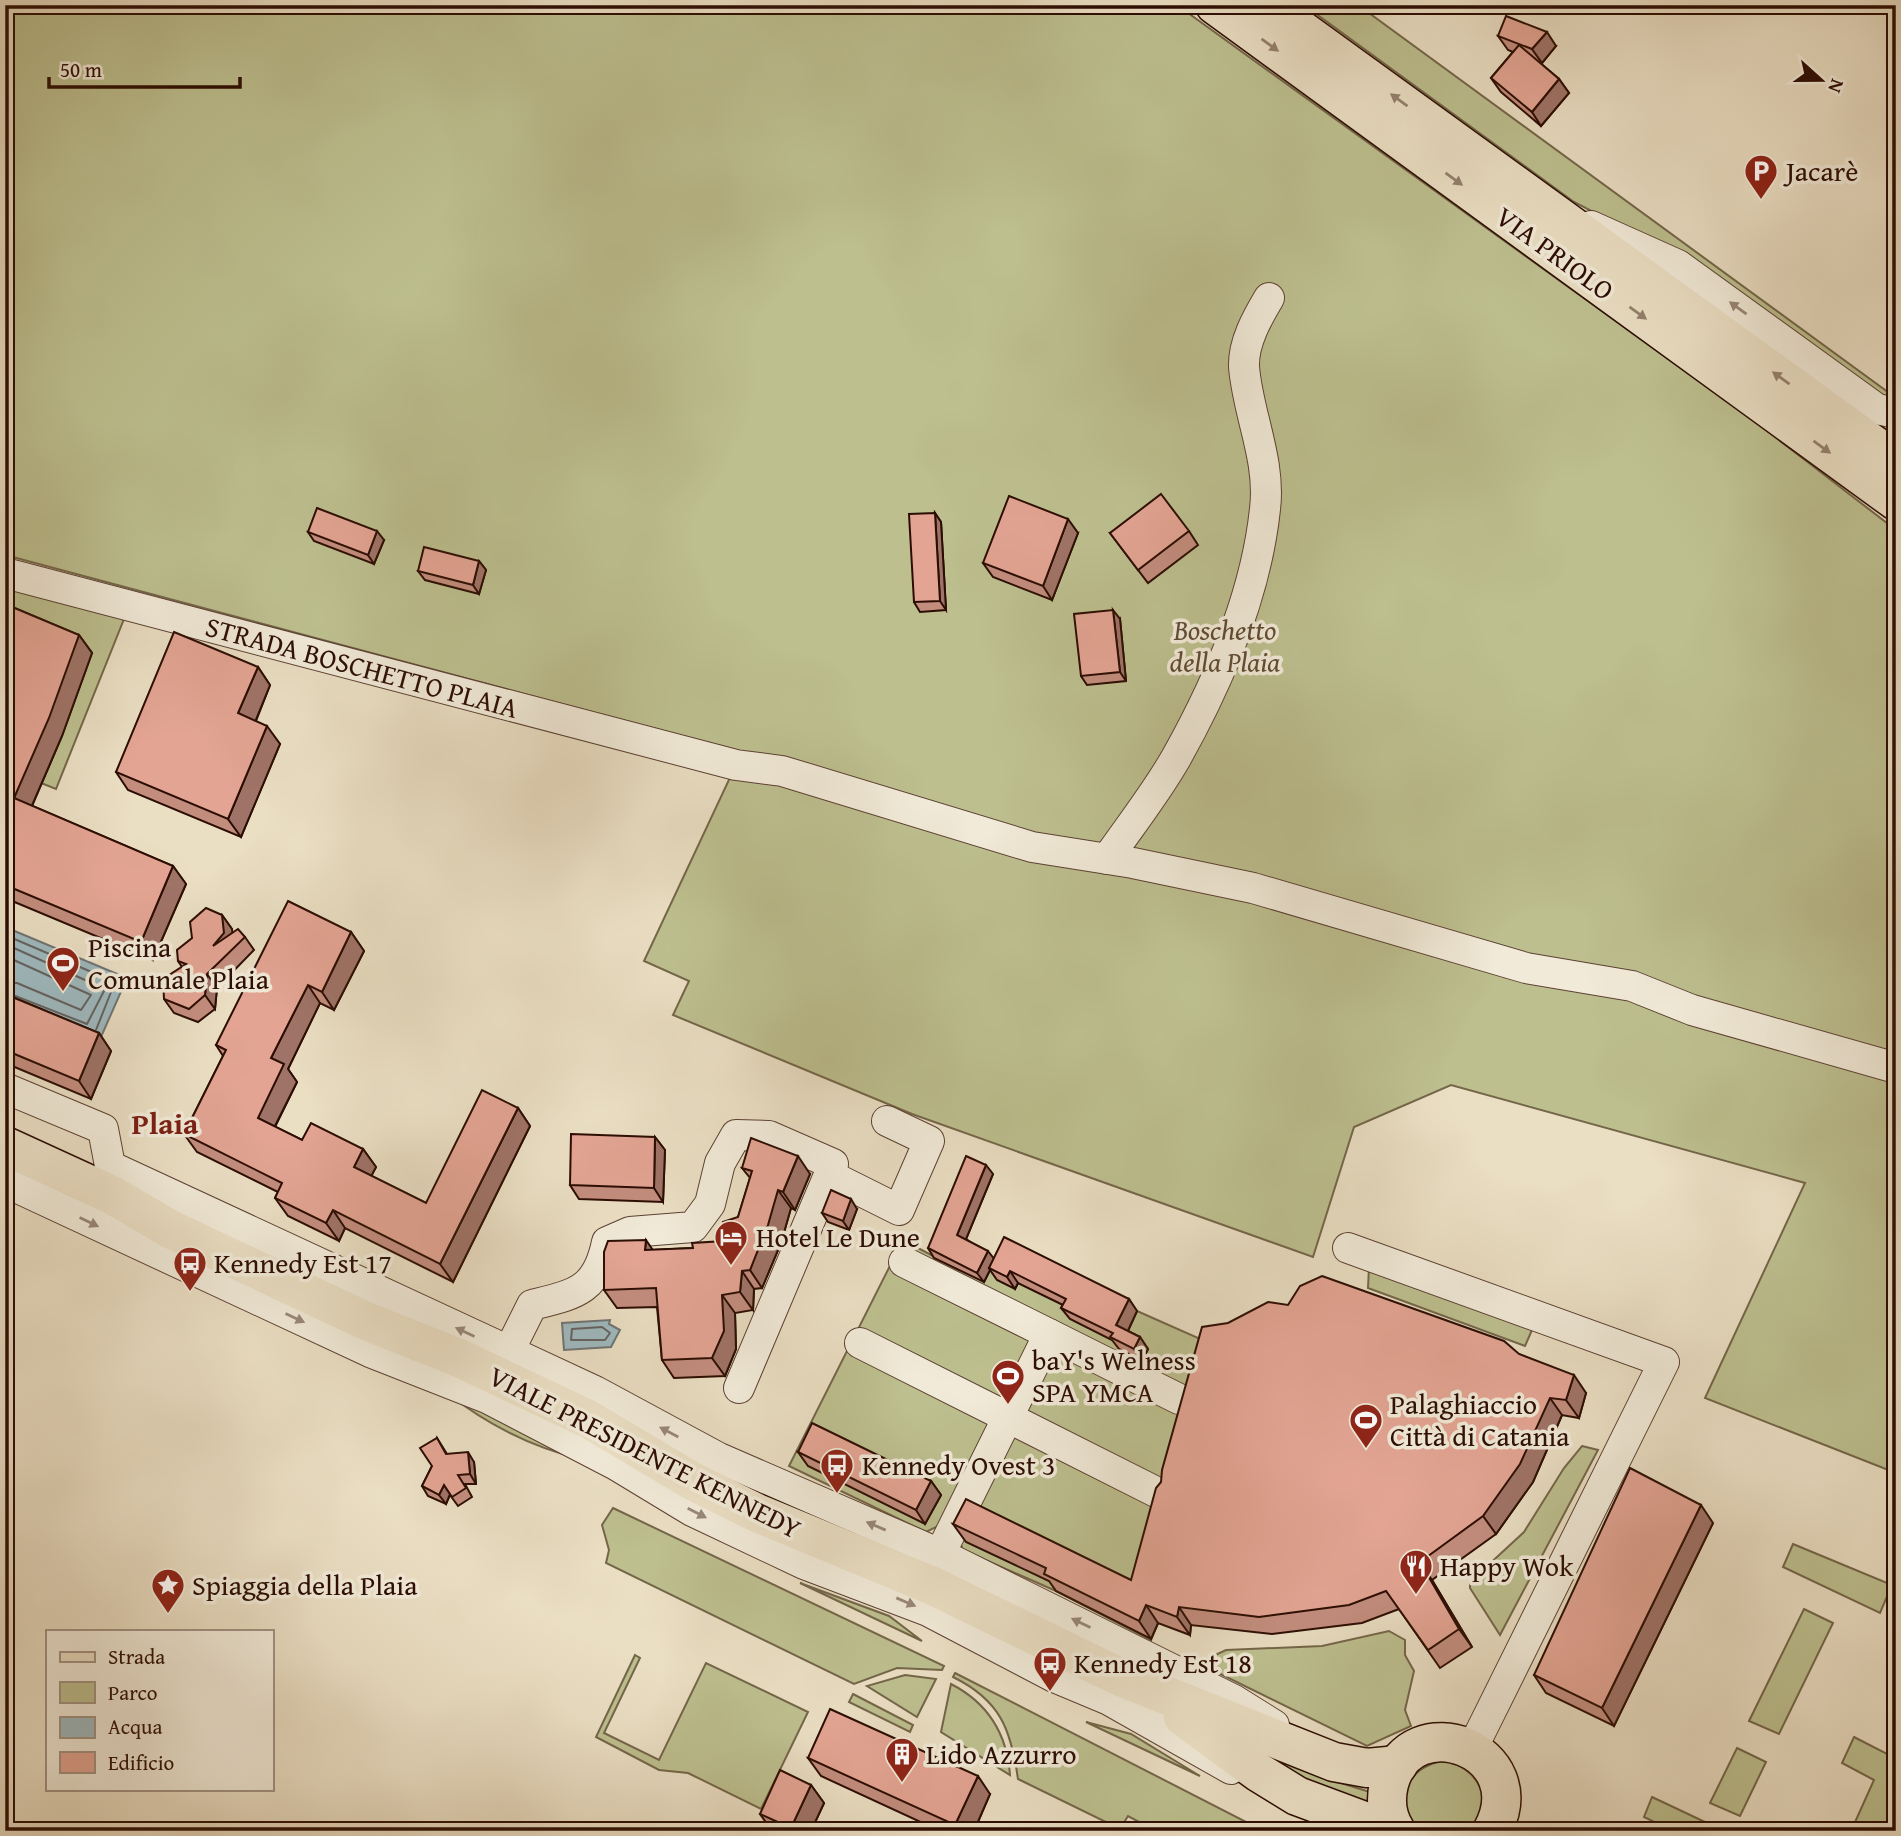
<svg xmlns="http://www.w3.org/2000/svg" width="1901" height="1836" viewBox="0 0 1901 1836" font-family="'Gentium Book Plus',serif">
	<rect width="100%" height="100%" fill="#eadec3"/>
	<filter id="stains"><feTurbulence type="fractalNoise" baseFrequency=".00286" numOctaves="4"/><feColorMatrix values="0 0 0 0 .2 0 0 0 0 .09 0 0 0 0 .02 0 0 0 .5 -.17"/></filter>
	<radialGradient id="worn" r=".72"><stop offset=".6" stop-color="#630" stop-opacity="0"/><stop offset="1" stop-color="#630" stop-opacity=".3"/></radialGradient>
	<g fill="#bdbf8f" stroke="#746649" stroke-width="2">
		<path d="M5 5H1177L1753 420 1896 530V1473L1705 1398 1805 1183 1451 1085 1354 1127 1313 1257 912 1114 673 1015 689 981 644 961 742 752 5 555Z"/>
		<path d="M1304 5H1358L1896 398V401L1878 398 1682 258 1574 202Z"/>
		<path d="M5 587 124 619 56 789 41 783 5 617Z"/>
		<path d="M903 1240 959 1270 963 1263 995 1260 1137 1311 1214 1345 1164 1609 1151 1640 1056 1591 963 1550 957 1534 938 1526 926 1532 789 1466Z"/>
		<path d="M1369 1267 1532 1330 1525 1346 1368 1288Z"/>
		<path d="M447 1393 585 1460C533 1448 489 1426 447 1393Z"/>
		<path d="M1582 1446 1598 1450 1500 1635 1470 1588V1582L1524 1532 1564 1468Z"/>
		<path d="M613 1508 944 1666 942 1670 897 1668 854 1684 606 1563 609 1550 602 1525Z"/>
		<path d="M1793 1544 1892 1585 1880 1613 1783 1567Z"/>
		<path d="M800 1583 889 1616 922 1641Z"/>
		<path d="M1804 1609 1833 1623 1779 1734 1749 1721Z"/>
		<path d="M1389 1631 1405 1640V1655L1414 1671 1405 1710 1411 1726 1367 1746 1198 1663 1226 1650 1322 1646Z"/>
		<path d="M635 1655 640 1658 604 1733 659 1760 706 1663 808 1712 761 1809 688 1773 659 1770 596 1737Z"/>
		<path d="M955 1673 1256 1827 1255 1831H1156L1128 1816 1120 1829 1018 1779C1011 1729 1000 1700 953 1677Z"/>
		<path d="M905 1675 936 1679 917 1717 867 1686Z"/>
		<path d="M951 1684C988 1703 1007 1734 1010 1775L941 1732Z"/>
		<path d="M853 1694 913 1725 910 1732 849 1702Z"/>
		<path d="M1086 1722 1131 1734 1200 1776Z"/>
		<path d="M1854 1737 1887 1754 1896 1737V1831H1851L1874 1780 1842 1763Z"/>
		<path d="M1737 1748 1766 1762 1740 1816 1710 1803Z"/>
		<path d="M1281 1757 1318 1776 1370 1792V1802L1363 1806 1306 1786 1274 1761Z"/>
		<path d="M1442 1761C1476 1764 1498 1802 1473 1831H1415C1395 1800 1405 1769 1442 1761Z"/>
		<path d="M1652 1797 1724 1831H1673L1644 1817Z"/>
	</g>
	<g fill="#9eb9bf" stroke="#707474" stroke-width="2">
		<path d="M5 927 127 978 97 1046 5 1007Z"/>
		<path d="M610 1320 609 1324 620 1330 611 1347 564 1350 562 1323Z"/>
	</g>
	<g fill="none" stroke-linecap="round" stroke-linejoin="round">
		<g stroke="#656361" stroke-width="2">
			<path d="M5 935 115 982 96 1030"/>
			<path d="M5 944 105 989 87 1024 5 992"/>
			<path d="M5 956 91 995 81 1010 17 983 5 982"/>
			<path d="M602 1327 610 1333 605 1340H571L572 1329Z"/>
		</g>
		<defs>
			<g id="minor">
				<path d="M1591 226 1678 265 1877 409 1896 413"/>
				<path d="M5 573 736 765 782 771 1032 847 1133 863 1253 888 1526 968 1632 986 1692 1010 1896 1068"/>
				<path d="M1107 859C1130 826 1156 793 1176 758 1218 683 1256 595 1265 509 1271 460 1248 415 1244 367 1243 343 1257 318 1269 298"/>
				<path d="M5 1088 103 1129 110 1166 595 1391 719 1458 940 1554 1234 1700 1274 1725"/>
				<path d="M5 1182 370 1352 487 1398 616 1465 692 1511 804 1564 928 1611 1054 1677 1109 1700 1231 1769"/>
				<path d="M1348 1248 1664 1362 1472 1749"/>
				<path d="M904 1262 1049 1334 940 1554"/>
				<path d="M1049 1334 1179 1399"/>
				<path d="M860 1343 1158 1493"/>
				<path d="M509 1351 532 1305C576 1294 597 1291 607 1242L630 1232 693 1227 710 1204 720 1163 736 1135 769 1136 833 1164 829 1175 899 1210 929 1141 887 1121"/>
				<path d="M739 1388 829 1175"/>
			</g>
			<g id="major">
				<path d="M1215 5 1896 501"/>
				<path d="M1267 5 1896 461"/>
				<path d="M5 1146 112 1195 170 1229 366 1321 459 1358 588 1419 694 1482 757 1513 933 1586 1120 1677 1334 1762 1367 1768 1398 1765"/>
				<path d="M1183 1717 1258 1772 1297 1796 1391 1831"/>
				<path d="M1396 1831C1387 1817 1385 1800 1389 1784 1410 1704 1536 1750 1492 1831"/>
			</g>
		</defs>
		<use href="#minor" stroke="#5c4133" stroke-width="32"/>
		<use href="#major" stroke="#2c0d03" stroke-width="41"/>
		<use href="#minor" stroke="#f1ead8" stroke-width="30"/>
		<use href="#major" stroke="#eadec3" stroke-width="38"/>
	</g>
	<g fill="#c38d7e" stroke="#2c0d03" stroke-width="2">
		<path d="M1498 36 1556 46 1542 63 1539 62 1559 79 1569 93 1541 126 1501 92 1491 78 1513 52 1508 50Z"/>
		<path d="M935 513 941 522 946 610 920 612 914 602Z"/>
		<path d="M1189 531 1198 545 1148 583 1110 533Z"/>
		<path d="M308 532 384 540 374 564 314 541Z"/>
		<path d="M1078 533 1052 600 993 577 983 563Z"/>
		<path d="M479 561 486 570 479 594 425 580 418 571Z"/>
		<path d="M5 604 79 635 92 653 62 736 32 806 173 866 186 884 153 960 5 898Z"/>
		<path d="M1120 619 1126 681 1087 685 1081 676Z"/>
		<path d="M258 667 270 685 256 721 280 744 241 837 128 790 116 772Z"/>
		<path d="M222 915 232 929V933L245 937 254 950 217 988 215 1009 198 1022 174 1013 164 999 182 967 178 961Z"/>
		<path d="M351 932 364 951 334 1010 320 1003 288 1069 297 1082 275 1127 302 1140 363 1149 376 1167 371 1176 426 1203 518 1108 530 1126 453 1282 345 1228 339 1241 288 1216 275 1198 278 1192 197 1152 184 1134 223 1056 216 1045Z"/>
		<path d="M5 994 99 1033 111 1051 91 1099 5 1063Z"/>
		<path d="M655 1137 665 1150 663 1202 579 1199 570 1185Z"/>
		<path d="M742 1168 810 1174 795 1210 791 1208 781 1243 762 1288 754 1289 753 1310 735 1313 736 1349 725 1376 674 1378 662 1360 657 1307 617 1308 604 1290 652 1250 693 1248 724 1241 738 1217 750 1178Z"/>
		<path d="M993 1174 966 1239 993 1258 1129 1299 1137 1311 1128 1331 1140 1337 1148 1349 1142 1361 1119 1349 1112 1340 1070 1319 1061 1308 1063 1305 1018 1283 1015 1289 997 1280 990 1270 984 1282 934 1258 928 1248Z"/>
		<path d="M857 1209 849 1230 828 1222 822 1213Z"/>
		<path d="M1519 1354 1586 1393 1579 1418 1562 1415 1533 1482 1496 1534 1432 1580 1472 1647 1440 1668 1399 1609 1362 1623 1272 1634 1191 1625 1190 1635 1158 1623 1151 1639 1056 1591 1049 1581 966 1542 953 1524 1131 1580Z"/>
		<path d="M437 1438 447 1454 474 1462 476 1484H465L472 1497 458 1506 450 1495 446 1504 428 1496 422 1486 432 1466Z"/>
		<path d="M798 1452 931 1481 941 1495 925 1524 808 1466Z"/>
		<path d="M1713 1523 1614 1726 1546 1693 1534 1675Z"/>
		<path d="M808 1758 990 1794 974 1831H940L821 1776Z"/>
		<path d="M811 1785 824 1803 811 1831H772L760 1814Z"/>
	</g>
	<g fill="#9f7367" stroke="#2c0d03" stroke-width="2">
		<path d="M1547 32 1556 46 1542 63 1532 49Z"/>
		<path d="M1559 79 1569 93 1541 126 1532 112Z"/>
		<path d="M935 513 941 522 946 610 940 601Z"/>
		<path d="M1068 519 1078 533 1052 600 1043 586Z"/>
		<path d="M377 531 384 540 374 564 368 555Z"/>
		<path d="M479 561 486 570 479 594 473 585Z"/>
		<path d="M1113 610 1120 619 1126 681 1120 672Z"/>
		<path d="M79 635 92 653 62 736 27 817 14 798Z"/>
		<path d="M258 667 270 685 251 732 238 713Z"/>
		<path d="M267 726 280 744 241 837 228 819Z"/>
		<path d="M173 866 186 884 153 960 141 942Z"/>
		<path d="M222 915 232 929 234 947 213 946Z"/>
		<path d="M351 932 364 951 334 1010 322 992Z"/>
		<path d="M207 974 217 988 215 1009 205 995Z"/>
		<path d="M308 985 320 1003 288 1069 297 1082 270 1136 258 1118 271 1058Z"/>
		<path d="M99 1033 111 1051 91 1099 79 1081Z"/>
		<path d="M518 1108 530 1126 453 1282 440 1264Z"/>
		<path d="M655 1137 665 1150 663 1202 654 1188Z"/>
		<path d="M363 1149 376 1167 366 1186 354 1167Z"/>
		<path d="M798 1156 810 1174 795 1210 783 1192Z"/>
		<path d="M986 1165 993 1174 964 1244 957 1235Z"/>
		<path d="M778 1190 791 1208 781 1243 762 1288 750 1270Z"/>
		<path d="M851 1199 857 1209 849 1230 843 1221Z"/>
		<path d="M333 1210 345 1228 339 1241 326 1223Z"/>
		<path d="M646 1240 659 1259 645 1250Z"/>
		<path d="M988 1251 995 1260 989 1268 990 1270 984 1282 977 1273Z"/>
		<path d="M742 1271 754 1289 753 1310 740 1292Z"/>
		<path d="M1010 1271 1018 1283 1015 1289 1007 1277Z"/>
		<path d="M722 1295 735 1313 736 1349 725 1376 712 1358Z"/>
		<path d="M1129 1299 1137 1311 1125 1337 1116 1325Z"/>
		<path d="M1140 1337 1148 1349 1142 1361 1134 1349Z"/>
		<path d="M1574 1375 1586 1393 1579 1418 1566 1400Z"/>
		<path d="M1550 1398 1562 1415 1533 1482 1496 1534 1483 1516Z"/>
		<path d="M468 1452 474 1462 476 1484 470 1474Z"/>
		<path d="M931 1481 941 1495 925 1524 916 1510Z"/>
		<path d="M444 1485 450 1494 446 1504 439 1495Z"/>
		<path d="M1701 1505 1713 1523 1614 1726 1602 1708Z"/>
		<path d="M1420 1562 1432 1580 1472 1647 1459 1629Z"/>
		<path d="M1146 1605 1158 1623 1151 1639 1139 1621Z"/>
		<path d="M1179 1607 1191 1625 1190 1635 1177 1617Z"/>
		<path d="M978 1776 990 1794 974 1831H959L955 1825Z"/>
		<path d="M811 1785 824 1803 811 1831H793L791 1828Z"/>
	</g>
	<g fill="#e3a493" stroke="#2c0d03" stroke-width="2">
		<path d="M1506 16 1547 32 1532 49 1498 36Z"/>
		<path d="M1519 45 1559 79 1532 112 1491 78Z"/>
		<path d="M1161 494 1189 531 1138 570 1110 533Z"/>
		<path d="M1009 496 1068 519 1043 586 983 563Z"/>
		<path d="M317 508 377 531 368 555 308 532Z"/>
		<path d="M935 513 940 601 914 602 909 514Z"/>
		<path d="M424 547 479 561 473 585 418 571Z"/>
		<path d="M5 604 79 635 49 718 14 798 173 866 141 942 5 885Z"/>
		<path d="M1113 610 1120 672 1081 676 1074 614Z"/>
		<path d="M174 632 258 667 238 713 267 726 228 819 116 772Z"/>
		<path d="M288 901 351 932 322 992 308 985 271 1058 284 1064 258 1118 302 1140 311 1123 363 1149 354 1167 426 1203 482 1090 518 1108 440 1264 333 1210 326 1223 275 1198 282 1183 184 1134 226 1050 216 1045Z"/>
		<path d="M206 908 222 915 224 933 213 946 238 929 245 937 207 974 205 995 189 1009 164 999 163 979 186 964 178 961 177 950 192 938 190 922Z"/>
		<path d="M5 994 99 1033 79 1081 5 1050Z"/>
		<path d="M571 1134 655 1137 654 1188 570 1185Z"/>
		<path d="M751 1138 798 1156 783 1192 778 1190 768 1225 750 1270 742 1271 740 1292 722 1295 724 1331 712 1358 662 1360 656 1288 604 1290V1252L608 1241 646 1240 645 1250 693 1248 692 1243 724 1241 723 1222 738 1217 752 1171 742 1168Z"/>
		<path d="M966 1156 986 1165 957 1235 988 1251 977 1273 928 1248Z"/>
		<path d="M831 1190 851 1199 843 1221 822 1213Z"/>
		<path d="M1004 1237 1129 1299 1116 1325 1140 1337 1134 1349 1110 1337 1113 1333 1061 1308 1066 1299 1010 1271 1007 1277 989 1268Z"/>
		<path d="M1322 1276 1504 1341 1519 1354 1574 1375 1566 1400 1550 1398 1520 1464 1483 1516 1420 1562 1459 1629 1428 1650 1386 1591 1349 1605 1259 1617 1179 1607 1177 1617 1146 1605 1139 1621 1044 1574 1046 1568 953 1524 966 1499 1131 1580 1156 1488 1161 1482 1162 1470 1202 1327 1228 1323 1268 1302 1288 1305 1300 1286Z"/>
		<path d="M812 1423 931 1481 916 1510 798 1452Z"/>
		<path d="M437 1438 446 1454 468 1452 470 1474 458 1475 466 1488 452 1497 444 1485 439 1495 422 1486 432 1466 420 1448Z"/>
		<path d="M1630 1468 1701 1505 1602 1708 1534 1675Z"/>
		<path d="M830 1709 978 1776 955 1825 808 1758Z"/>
		<path d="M780 1770 811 1785 791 1828 760 1814Z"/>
	</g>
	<defs><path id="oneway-solid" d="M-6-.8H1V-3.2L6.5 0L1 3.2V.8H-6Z" transform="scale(1.75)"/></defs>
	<g fill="#94806d">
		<use href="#oneway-solid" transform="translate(1270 45) rotate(36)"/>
		<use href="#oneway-solid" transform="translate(1399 100) rotate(-144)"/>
		<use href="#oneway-solid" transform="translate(1454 179) rotate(36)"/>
		<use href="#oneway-solid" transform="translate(1638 313) rotate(36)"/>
		<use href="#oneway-solid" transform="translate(1781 378) rotate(-144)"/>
		<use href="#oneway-solid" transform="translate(1822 447) rotate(36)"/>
	</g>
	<g fill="#988778">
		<use href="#oneway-solid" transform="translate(1738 308) rotate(-144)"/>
		<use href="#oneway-solid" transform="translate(89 1222) rotate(26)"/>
		<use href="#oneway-solid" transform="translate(295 1318) rotate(25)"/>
		<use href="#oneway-solid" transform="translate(465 1332) rotate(-155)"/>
		<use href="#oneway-solid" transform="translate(669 1432) rotate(-152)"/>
		<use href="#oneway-solid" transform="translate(697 1513) rotate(27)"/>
		<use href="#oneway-solid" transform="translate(876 1526) rotate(-157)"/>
		<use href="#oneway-solid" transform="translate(906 1602) rotate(23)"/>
		<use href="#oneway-solid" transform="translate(1081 1623) rotate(-154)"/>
	</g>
	<defs>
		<symbol id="parking-pin" viewBox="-11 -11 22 30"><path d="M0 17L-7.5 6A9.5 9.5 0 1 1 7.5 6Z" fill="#8f2418" stroke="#f1ead8"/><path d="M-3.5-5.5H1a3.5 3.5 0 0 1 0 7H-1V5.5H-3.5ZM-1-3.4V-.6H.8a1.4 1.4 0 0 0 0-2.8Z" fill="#fff"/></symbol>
		<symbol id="stadium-pin" viewBox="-11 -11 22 30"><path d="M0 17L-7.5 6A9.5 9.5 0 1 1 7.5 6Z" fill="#8f2418" stroke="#f1ead8"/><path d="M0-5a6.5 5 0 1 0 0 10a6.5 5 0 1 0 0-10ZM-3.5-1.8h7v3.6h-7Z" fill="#fff"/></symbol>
		<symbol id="hotel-pin" viewBox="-11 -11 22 30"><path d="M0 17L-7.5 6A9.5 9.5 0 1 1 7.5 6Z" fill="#8f2418" stroke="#f1ead8"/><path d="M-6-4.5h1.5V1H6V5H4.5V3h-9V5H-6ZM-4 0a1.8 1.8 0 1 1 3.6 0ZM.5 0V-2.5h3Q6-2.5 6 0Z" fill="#fff"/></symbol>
		<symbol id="bus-pin" viewBox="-11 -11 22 30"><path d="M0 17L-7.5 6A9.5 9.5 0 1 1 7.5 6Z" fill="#8f2418" stroke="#f1ead8"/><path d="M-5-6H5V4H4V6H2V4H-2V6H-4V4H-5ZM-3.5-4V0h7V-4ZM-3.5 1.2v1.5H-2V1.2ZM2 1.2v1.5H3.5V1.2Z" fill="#fff"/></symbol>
		<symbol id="restaurant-pin" viewBox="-11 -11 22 30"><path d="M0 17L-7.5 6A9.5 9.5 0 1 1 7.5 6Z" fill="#8f2418" stroke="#f1ead8"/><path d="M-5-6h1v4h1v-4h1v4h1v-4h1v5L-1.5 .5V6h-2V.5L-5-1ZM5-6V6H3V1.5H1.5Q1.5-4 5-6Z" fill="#fff"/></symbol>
		<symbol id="sight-pin" viewBox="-11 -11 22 30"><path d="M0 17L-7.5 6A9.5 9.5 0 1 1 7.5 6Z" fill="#8f2418" stroke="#f1ead8"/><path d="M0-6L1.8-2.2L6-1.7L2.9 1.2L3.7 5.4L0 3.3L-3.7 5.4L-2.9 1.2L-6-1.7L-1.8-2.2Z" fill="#fff"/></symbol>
		<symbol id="building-pin" viewBox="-11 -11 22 30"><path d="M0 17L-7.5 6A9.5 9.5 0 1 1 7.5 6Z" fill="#8f2418" stroke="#f1ead8"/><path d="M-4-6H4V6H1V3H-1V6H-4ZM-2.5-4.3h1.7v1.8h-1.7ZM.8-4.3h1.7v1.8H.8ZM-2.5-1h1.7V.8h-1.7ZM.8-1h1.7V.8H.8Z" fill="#fff"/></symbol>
	</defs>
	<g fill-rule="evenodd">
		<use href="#parking-pin" x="1742" y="152" width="38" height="52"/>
		<use href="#stadium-pin" x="44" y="944" width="38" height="52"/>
		<use href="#hotel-pin" x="712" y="1218" width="38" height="52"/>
		<use href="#bus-pin" x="171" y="1244" width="38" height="52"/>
		<use href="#stadium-pin" x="989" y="1357" width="38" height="52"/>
		<use href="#stadium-pin" x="1347" y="1401" width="38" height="52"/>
		<use href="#bus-pin" x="818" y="1446" width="38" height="52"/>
		<use href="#restaurant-pin" x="1397" y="1547" width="38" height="52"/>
		<use href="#sight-pin" x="149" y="1566" width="38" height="52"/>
		<use href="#bus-pin" x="1031" y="1644" width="38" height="52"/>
		<use href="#building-pin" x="883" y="1735" width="38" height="52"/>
	</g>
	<g text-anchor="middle" stroke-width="7" stroke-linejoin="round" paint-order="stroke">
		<g font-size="28" fill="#2c0d03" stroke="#f1ead8" text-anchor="start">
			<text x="1786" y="181">Jacarè</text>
			<text x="88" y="957">Piscina<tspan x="88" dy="32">Comunale Plaia</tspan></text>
			<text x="756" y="1247">Hotel Le Dune</text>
			<text x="214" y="1273">Kennedy Est 17</text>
			<text x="1032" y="1370">baY's Welness<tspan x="1032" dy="32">SPA YMCA</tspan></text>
			<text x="1390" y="1414">Palaghiaccio<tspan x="1390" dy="32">Città di Catania</tspan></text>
			<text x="862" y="1475">Kennedy Ovest 3</text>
			<text x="1440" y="1576">Happy Wok</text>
			<text x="192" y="1595">Spiaggia della Plaia</text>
			<text x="1074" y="1673">Kennedy Est 18</text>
			<text x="926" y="1764">Lido Azzurro</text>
		</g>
		<g font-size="28" fill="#2c0d03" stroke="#f1ead8">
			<text transform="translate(1555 253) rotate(36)" y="10">VIA PRIOLO</text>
			<text transform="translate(362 667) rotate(15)" y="10">STRADA BOSCHETTO PLAIA</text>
			<text transform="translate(645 1452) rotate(27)" y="10">VIALE PRESIDENTE KENNEDY</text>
		</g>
		<g font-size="28" font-style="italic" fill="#5f4b34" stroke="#f1ead8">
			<text x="1225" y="640">Boschetto<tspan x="1225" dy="32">della Plaia</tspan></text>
		</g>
		<g font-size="30" font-weight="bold" fill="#7a1f14" stroke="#f1ead8">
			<text x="165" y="1134">Plaia</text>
		</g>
	</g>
	<rect width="1901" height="1836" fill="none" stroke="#eadec3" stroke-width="28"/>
	<rect x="7" y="7" width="1887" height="1822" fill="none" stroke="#2c0d03" stroke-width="3.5"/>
	<rect x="14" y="14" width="1873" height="1808" fill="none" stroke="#2c0d03" stroke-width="2"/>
	<rect x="46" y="1630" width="228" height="161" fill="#f1ead8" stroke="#a29283" stroke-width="2"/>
	<rect x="60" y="1652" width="35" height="10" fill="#eadec3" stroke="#a29283" stroke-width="2"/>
	<text x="108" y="1664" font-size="21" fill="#2c0d03">Strada</text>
	<rect x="60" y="1682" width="35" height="21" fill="#bdbf8f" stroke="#a29283" stroke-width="2"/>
	<text x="108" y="1700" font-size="21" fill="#2c0d03">Parco</text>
	<rect x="60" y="1717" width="35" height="21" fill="#9eb9bf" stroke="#a29283" stroke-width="2"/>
	<text x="108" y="1734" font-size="21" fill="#2c0d03">Acqua</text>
	<rect x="60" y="1752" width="35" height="21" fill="#e3a493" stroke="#a29283" stroke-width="2"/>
	<text x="108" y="1770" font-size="21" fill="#2c0d03">Edificio</text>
	<g transform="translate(1821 80) rotate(111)" stroke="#f1ead8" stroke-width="5" paint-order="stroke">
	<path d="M0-5L12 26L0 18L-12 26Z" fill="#2c0d03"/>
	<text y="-10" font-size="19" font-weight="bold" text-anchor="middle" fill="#2c0d03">N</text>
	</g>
	<path d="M49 77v10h191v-10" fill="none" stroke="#2c0d03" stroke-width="3.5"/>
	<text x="60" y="77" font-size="21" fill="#2c0d03" stroke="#f1ead8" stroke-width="5" paint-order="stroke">50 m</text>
	<rect width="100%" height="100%" filter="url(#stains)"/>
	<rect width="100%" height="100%" fill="url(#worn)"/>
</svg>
